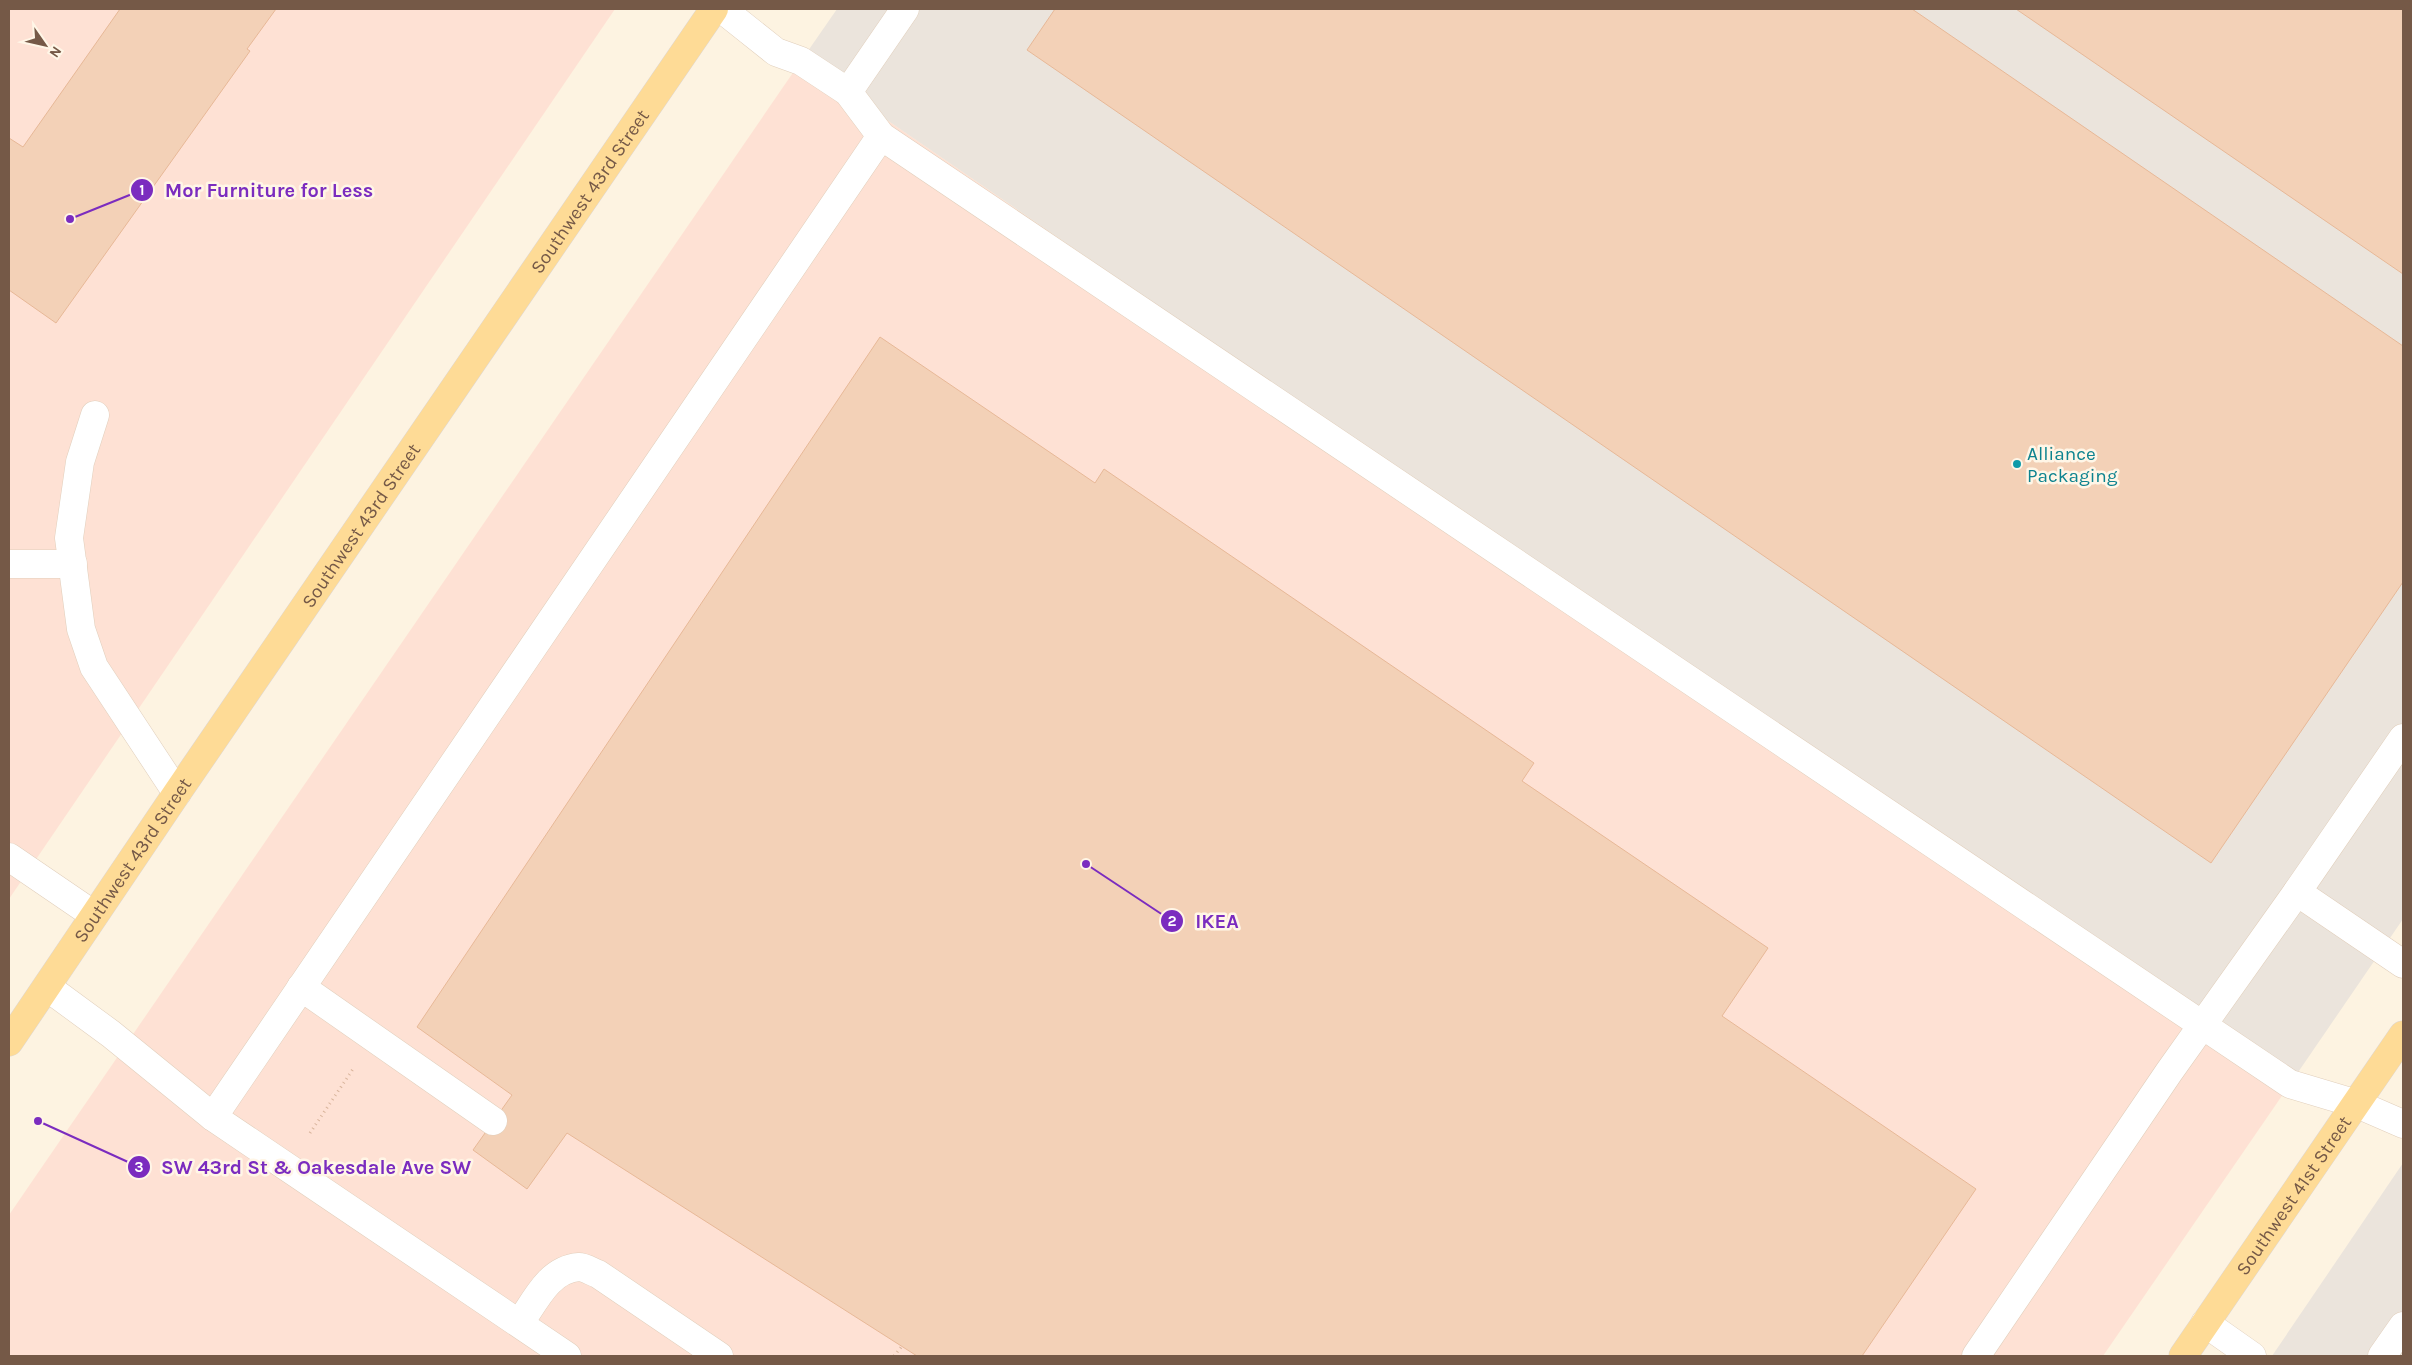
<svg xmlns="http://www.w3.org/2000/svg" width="2412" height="1365" viewBox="0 0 2412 1365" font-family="Karla,sans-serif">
	<rect width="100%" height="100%" fill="#fdf3e1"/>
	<g fill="#fee1d4">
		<path d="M9 9H615L9 899Z"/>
		<path d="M801 61 2290 1084 2103 1356H9V1215Z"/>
	</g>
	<g fill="#ebe4dc">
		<path d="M837 9H2403V919L2290 1084 801 61Z"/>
		<path d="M2403 1163V1356H2272Z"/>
	</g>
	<g fill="#f3d1b7" stroke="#e7b897">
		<path d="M120 9H276L247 49 250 51 56 323 9 290V138L23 147Z"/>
		<path d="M1055 9H1912L2403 346V582L2211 863 1027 50Z"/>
		<path d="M2016 9H2403V274Z"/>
		<path d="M880 337 1095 483 1104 469 1534 763 1522 781 1768 948 1722 1016 1976 1189 1862 1356H917L567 1133 527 1189 473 1150 512 1095 417 1027Z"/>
	</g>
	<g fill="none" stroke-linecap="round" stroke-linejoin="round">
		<defs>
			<g id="minor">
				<path d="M722 9 776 52 801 61 848 92 881 136 2290 1084 2357 1104 2403 1124"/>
				<path d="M848 92 905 9"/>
				<path d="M95 415 80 462 69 538 81 629 94 667 177 793"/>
				<path d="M9 564H73"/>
				<path d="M9 857 94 915"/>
				<path d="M2297 892 2403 964"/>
				<path d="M47 987 111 1034 213 1117 567 1356"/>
				<path d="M301 987 493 1121"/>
				<path d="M213 1117 881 136"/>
				<path d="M520 1323C535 1301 549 1269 579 1267 585 1267 592 1272 598 1274L719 1356"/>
				<path d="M2205 1323 2252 1356"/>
				<path d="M1976 1356 2169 1072 2297 892 2403 738"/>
				<path d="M2382 1356 2403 1326"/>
			</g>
			<g id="major">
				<path id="s1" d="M9 1042 177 793 714 9"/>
				<path id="s2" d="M2183 1356 2403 1035"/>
			</g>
		</defs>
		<use href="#minor" stroke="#e1cfbc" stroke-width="29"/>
		<use href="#major" stroke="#ded7d3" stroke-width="29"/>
		<g stroke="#d8b49b" stroke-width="3" stroke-dasharray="1 4" stroke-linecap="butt">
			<path d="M310 1133 353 1069"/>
			<path d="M894 1356 902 1346"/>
		</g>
		<use href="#minor" stroke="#fff" stroke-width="28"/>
		<use href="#major" stroke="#fedb96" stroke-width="28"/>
	</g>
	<circle fill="#0f9aa8" stroke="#fff6e7" stroke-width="2" cx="2017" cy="464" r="5"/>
	<g text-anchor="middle" stroke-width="5" stroke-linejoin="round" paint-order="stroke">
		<g font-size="19" fill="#755947" stroke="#fff6e7">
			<text dy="7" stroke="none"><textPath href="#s1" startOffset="1030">Southwest 43rd Street</textPath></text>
			<text dy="7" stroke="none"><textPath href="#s1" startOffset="625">Southwest 43rd Street</textPath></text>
			<text dy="7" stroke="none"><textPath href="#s1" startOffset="220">Southwest 43rd Street</textPath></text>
			<text dy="7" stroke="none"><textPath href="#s2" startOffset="195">Southwest 41st Street</textPath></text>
		</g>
		<g font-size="19" fill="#0d838f" stroke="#fff6e7" text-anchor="start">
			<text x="2027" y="460">Alliance<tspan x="2027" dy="22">Packaging</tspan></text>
		</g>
	</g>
	<path fill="none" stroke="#7b2cbf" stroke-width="2" d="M70 219L142 190M1086 864L1172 921M38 1121L139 1167"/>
	<g fill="#7b2cbf" stroke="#fff6e7" stroke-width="2">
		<circle cx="70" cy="219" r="5"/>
		<circle cx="1086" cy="864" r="5"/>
		<circle cx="38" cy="1121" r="5"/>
		<circle cx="142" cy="190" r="12"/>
		<circle cx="1172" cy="921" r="12"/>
		<circle cx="139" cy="1167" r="12"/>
	</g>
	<g font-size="15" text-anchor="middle" font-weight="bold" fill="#fff">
		<text x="142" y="195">1</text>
		<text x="1172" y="926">2</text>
		<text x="139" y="1172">3</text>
	</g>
	<g font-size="20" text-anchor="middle" font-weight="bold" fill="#7b2cbf" stroke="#fff6e7" stroke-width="5" stroke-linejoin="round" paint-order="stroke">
		<text x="269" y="197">Mor Furniture for Less</text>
		<text x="1217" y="928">IKEA</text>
		<text x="316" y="1174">SW 43rd St &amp; Oakesdale Ave SW</text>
	</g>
	<rect width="2412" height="1365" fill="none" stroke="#755947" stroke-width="20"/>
	<g transform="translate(45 45) rotate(124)" stroke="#fff6e7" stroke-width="4" paint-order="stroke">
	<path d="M0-4L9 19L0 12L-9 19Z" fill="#755947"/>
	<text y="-8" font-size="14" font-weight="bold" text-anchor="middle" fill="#755947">N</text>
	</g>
</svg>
